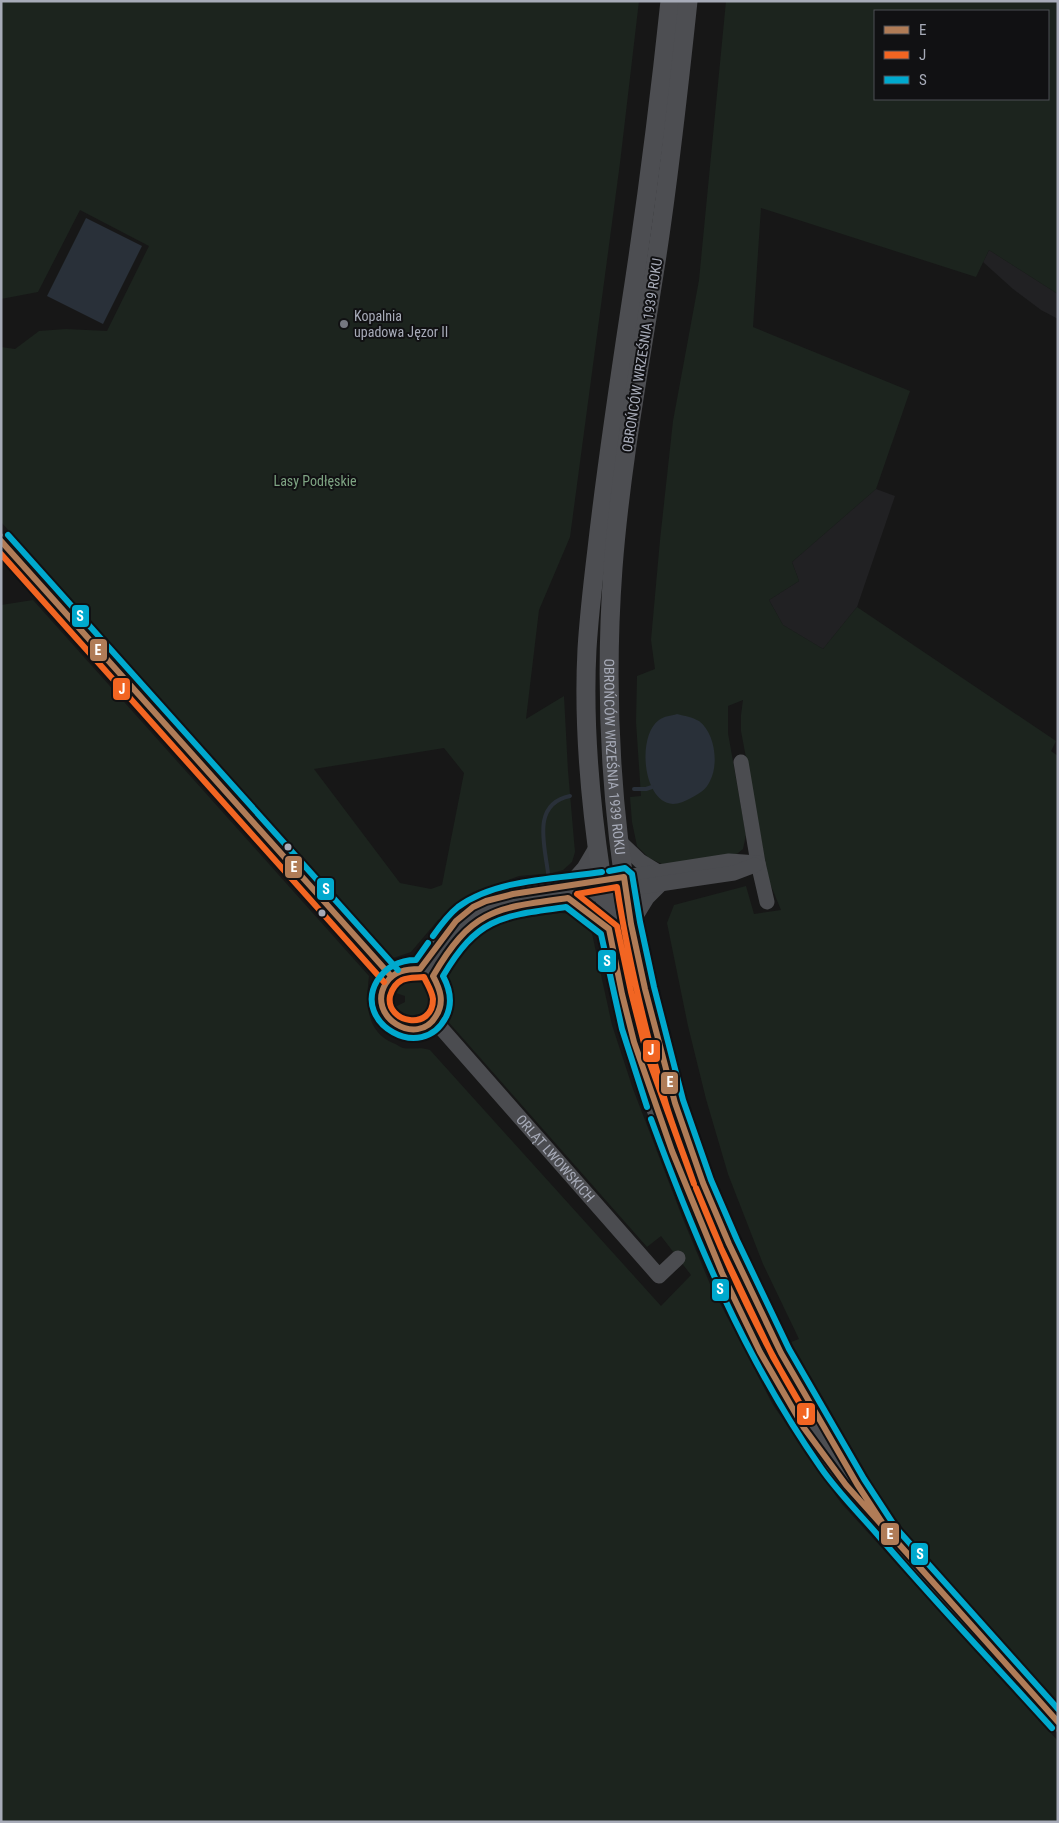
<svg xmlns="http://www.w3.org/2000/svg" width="1059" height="1823" viewBox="0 0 1059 1823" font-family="'Roboto Condensed',sans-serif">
	<rect width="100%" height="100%" fill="#171717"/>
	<g fill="#212123">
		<path d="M989 250 1058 294V319L1041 310 1013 289 983 262Z"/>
		<path d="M876 489 895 496 857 607 823 649 783 625 769 600 799 581 792 562Z"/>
	</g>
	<g fill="#1c241e" fill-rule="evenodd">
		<path d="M1 1H639L620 163 570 537 539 610 526 719 564 696 568 771 575 852 572 862 563 870 552 873 519 876 489 887 473 897 457 912 438 920 411 952 393 958 1 522V347L15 349 39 331 66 329 107 331 149 246 80 210 38 292 1 299ZM444 748 464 773 442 885 431 889 400 883 314 769Z"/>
		<path d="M726 1H1058V294L989 250 976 277 761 208 753 327 910 391 876 489 792 562 799 581 769 600 783 625 823 649 857 607 1056 741 1051 751 1058 756V1706L904 1530 876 1490 791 1342 799 1339 763 1264 728 1174 706 1099 688 1026 667 923 674 905 746 886 754 914 781 910 769 881 741 731V715L743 700 728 706V733L746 835 743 849 733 857 662 864 649 858 637 846 632 822 630 797 641 796 636 722 637 676 655 669 651 640 660 540 673 421 699 280ZM875 11H1048V99H875Z"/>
		<path d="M33 600 369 976C366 1002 365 1031 393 1043 396 1044 400 1047 403 1048 413 1050 419 1046 430 1050L661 1306 691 1275 661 1236 647 1247 445 1018 449 996 444 977 446 966 457 949 471 932 478 936 492 922 560 913 574 914 584 921 591 929 612 1025 633 1089 683 1219 710 1284 773 1405 841 1503 1058 1741V1822H1V605Z"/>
		<path d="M409 975C459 979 422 1049 391 1009L405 1002V996L390 991C393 982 400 978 409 975Z"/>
	</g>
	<g fill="#293039">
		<path d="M86 218 142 246 103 324 47 296Z"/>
		<path d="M677 714C685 716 692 717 699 721 715 733 719 764 710 781 706 790 700 793 691 798 685 801 679 804 673 804 642 802 637 735 659 720 664 716 671 716 677 714Z"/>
	</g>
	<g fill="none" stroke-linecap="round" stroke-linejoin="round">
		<g stroke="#293039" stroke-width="4">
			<path d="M634 789H646L652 787"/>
			<path d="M548 873C545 846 531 804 570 796"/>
		</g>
		<g stroke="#4b4c50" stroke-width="15">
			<path d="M1 541 391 976"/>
			<path d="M741 762 758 863 767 902"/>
			<path d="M619 841 640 861 658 872"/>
			<path d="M568 886 584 868 597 846"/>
			<path d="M568 898 609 929"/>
			<path d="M631 924 647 898 661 884"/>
			<circle cx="412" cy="999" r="31"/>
			<path d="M420 969C454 929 454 909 511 895L729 861 758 863"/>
			<path d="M433 976C443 959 455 936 472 925 500 905 537 903 571 898 625 889 679 881 734 873L755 865"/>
			<path id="s1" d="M434 1020 659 1276 678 1258"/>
		</g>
		<g stroke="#4d4e52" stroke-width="19">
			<path d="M670 1C659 105 646 207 630 310 618 389 606 469 597 549 593 582 589 616 587 649 583 724 590 800 601 874 609 930 619 987 634 1042 651 1101 675 1160 698 1217 738 1313 785 1406 848 1488L1058 1722"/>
			<path id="s2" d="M688 1C679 86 670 170 657 255 641 359 621 463 613 568 596 799 635 1036 730 1247 767 1330 813 1407 858 1486"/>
		</g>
		<defs>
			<g id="bus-1">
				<path d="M1 541 391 976"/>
				<path d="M1058 1722 889 1533 857 1484 781 1353 729 1244 703 1183 675 1103 645 989 631 924 624 877 513 894 486 901 473 907 456 921 420 969C406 969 394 971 386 983 365 1017 418 1048 436 1016 445 1002 440 989 433 976 472 909 495 908 568 898L609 929 622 994 634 1042 672 1151 722 1273 760 1352 804 1428 846 1485 1058 1722"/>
			</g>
			<g id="bus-2">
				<path d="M1 554 384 982"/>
				<path d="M617 887C628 960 646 1033 666 1104 674 1131 685 1157 694 1184L647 1055 631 992 617 926 577 894Z"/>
				<path d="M424 977C427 984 432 991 433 999 433 1032 385 1023 390 996 392 989 396 983 402 980 409 977 418 978 424 977Z"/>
				<path d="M696 1188 721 1248 773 1357 806 1414C762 1342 727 1266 696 1188Z"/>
			</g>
			<g id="bus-3">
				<path d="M8 535 398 970"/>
				<path d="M609 871 625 868 632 874 640 922 654 987 683 1100 711 1180 737 1240 789 1349 864 1479 896 1528 1058 1709"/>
				<path d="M433 936C440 926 448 915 458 907 496 879 556 879 602 872"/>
				<path d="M428 943 416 960C399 960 386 967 377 981 352 1023 422 1064 446 1017 453 1003 450 989 443 976 478 917 501 916 566 907L601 934 622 1029 647 1107"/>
				<path d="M651 1119C696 1241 746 1361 821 1468 839 1494 862 1516 882 1540 937 1604 995 1665 1052 1728"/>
			</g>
		</defs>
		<use href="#bus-1" stroke="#111113" stroke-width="10"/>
		<use href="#bus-2" stroke="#111113" stroke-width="10"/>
		<use href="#bus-3" stroke="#111113" stroke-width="10"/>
		<use href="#bus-1" stroke="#b07c57" stroke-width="6"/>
		<use href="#bus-2" stroke="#f26522" stroke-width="6"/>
		<use href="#bus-3" stroke="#00a9ce" stroke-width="6"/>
	</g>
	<circle fill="#757780" stroke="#111113" stroke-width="2" cx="344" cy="324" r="5"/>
	<g fill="#a7abb8" stroke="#111113" stroke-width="2">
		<circle cx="288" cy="847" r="4.5"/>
		<circle cx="322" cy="913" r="4.5"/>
	</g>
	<g text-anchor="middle" stroke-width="4" stroke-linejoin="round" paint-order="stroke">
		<g font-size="14" fill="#a7abb8" stroke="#111113" text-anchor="start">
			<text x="354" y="321">Kopalnia<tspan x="354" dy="16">upadowa Jęzor II</tspan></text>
		</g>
		<g font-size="14" fill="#a7abb8" stroke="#111113">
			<text transform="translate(642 355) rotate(-81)" y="5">OBROŃCÓW WRZEŚNIA 1939 ROKU</text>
			<text dy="5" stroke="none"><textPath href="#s2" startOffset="761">OBROŃCÓW WRZEŚNIA 1939 ROKU</textPath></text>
			<text dy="5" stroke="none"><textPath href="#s1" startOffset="184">ORLĄT LWOWSKICH</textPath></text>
		</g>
		<g font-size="14" fill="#7ea483" stroke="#111113">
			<text x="315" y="486">Lasy Podłęskie</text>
		</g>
	</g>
	<g stroke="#111113" stroke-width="2">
		<rect x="71" y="604" width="19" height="24" rx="5" fill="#00a9ce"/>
		<rect x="89" y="638" width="19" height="24" rx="5" fill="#b07c57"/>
		<rect x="112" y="677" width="19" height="24" rx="5" fill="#f26522"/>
		<rect x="284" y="855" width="19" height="24" rx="5" fill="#b07c57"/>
		<rect x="316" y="877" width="19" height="24" rx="5" fill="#00a9ce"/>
		<rect x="597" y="949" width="20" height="24" rx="5" fill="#00a9ce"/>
		<rect x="642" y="1039" width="19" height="24" rx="5" fill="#f26522"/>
		<rect x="660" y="1071" width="19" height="24" rx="5" fill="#b07c57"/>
		<rect x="711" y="1278" width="19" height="24" rx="5" fill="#00a9ce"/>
		<rect x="796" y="1402" width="20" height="24" rx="5" fill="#f26522"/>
		<rect x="880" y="1522" width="20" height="24" rx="5" fill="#b07c57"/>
		<rect x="910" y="1542" width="19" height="24" rx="5" fill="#00a9ce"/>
	</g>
	<g font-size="14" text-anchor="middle" font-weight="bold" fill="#fff">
		<text x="80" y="621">S</text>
		<text x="98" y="655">E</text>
		<text x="122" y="694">J</text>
		<text x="294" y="872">E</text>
		<text x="326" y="894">S</text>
		<text x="607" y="966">S</text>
		<text x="651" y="1055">J</text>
		<text x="670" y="1087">E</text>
		<text x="720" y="1294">S</text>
		<text x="806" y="1419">J</text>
		<text x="890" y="1539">E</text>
		<text x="920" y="1559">S</text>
	</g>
	<rect width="1059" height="1823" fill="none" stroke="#a7abb8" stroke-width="5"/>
	<rect x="874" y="10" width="175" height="90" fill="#111113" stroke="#4d4f55"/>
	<rect x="884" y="26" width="25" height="8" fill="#b07c57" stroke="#4d4f55"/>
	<text x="919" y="35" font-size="15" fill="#a7abb8">E</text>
	<rect x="884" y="51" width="25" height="8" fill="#f26522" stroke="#4d4f55"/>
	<text x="919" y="60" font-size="15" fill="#a7abb8">J</text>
	<rect x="884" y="76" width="25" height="8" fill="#00a9ce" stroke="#4d4f55"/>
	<text x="919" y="85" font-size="15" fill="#a7abb8">S</text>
</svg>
